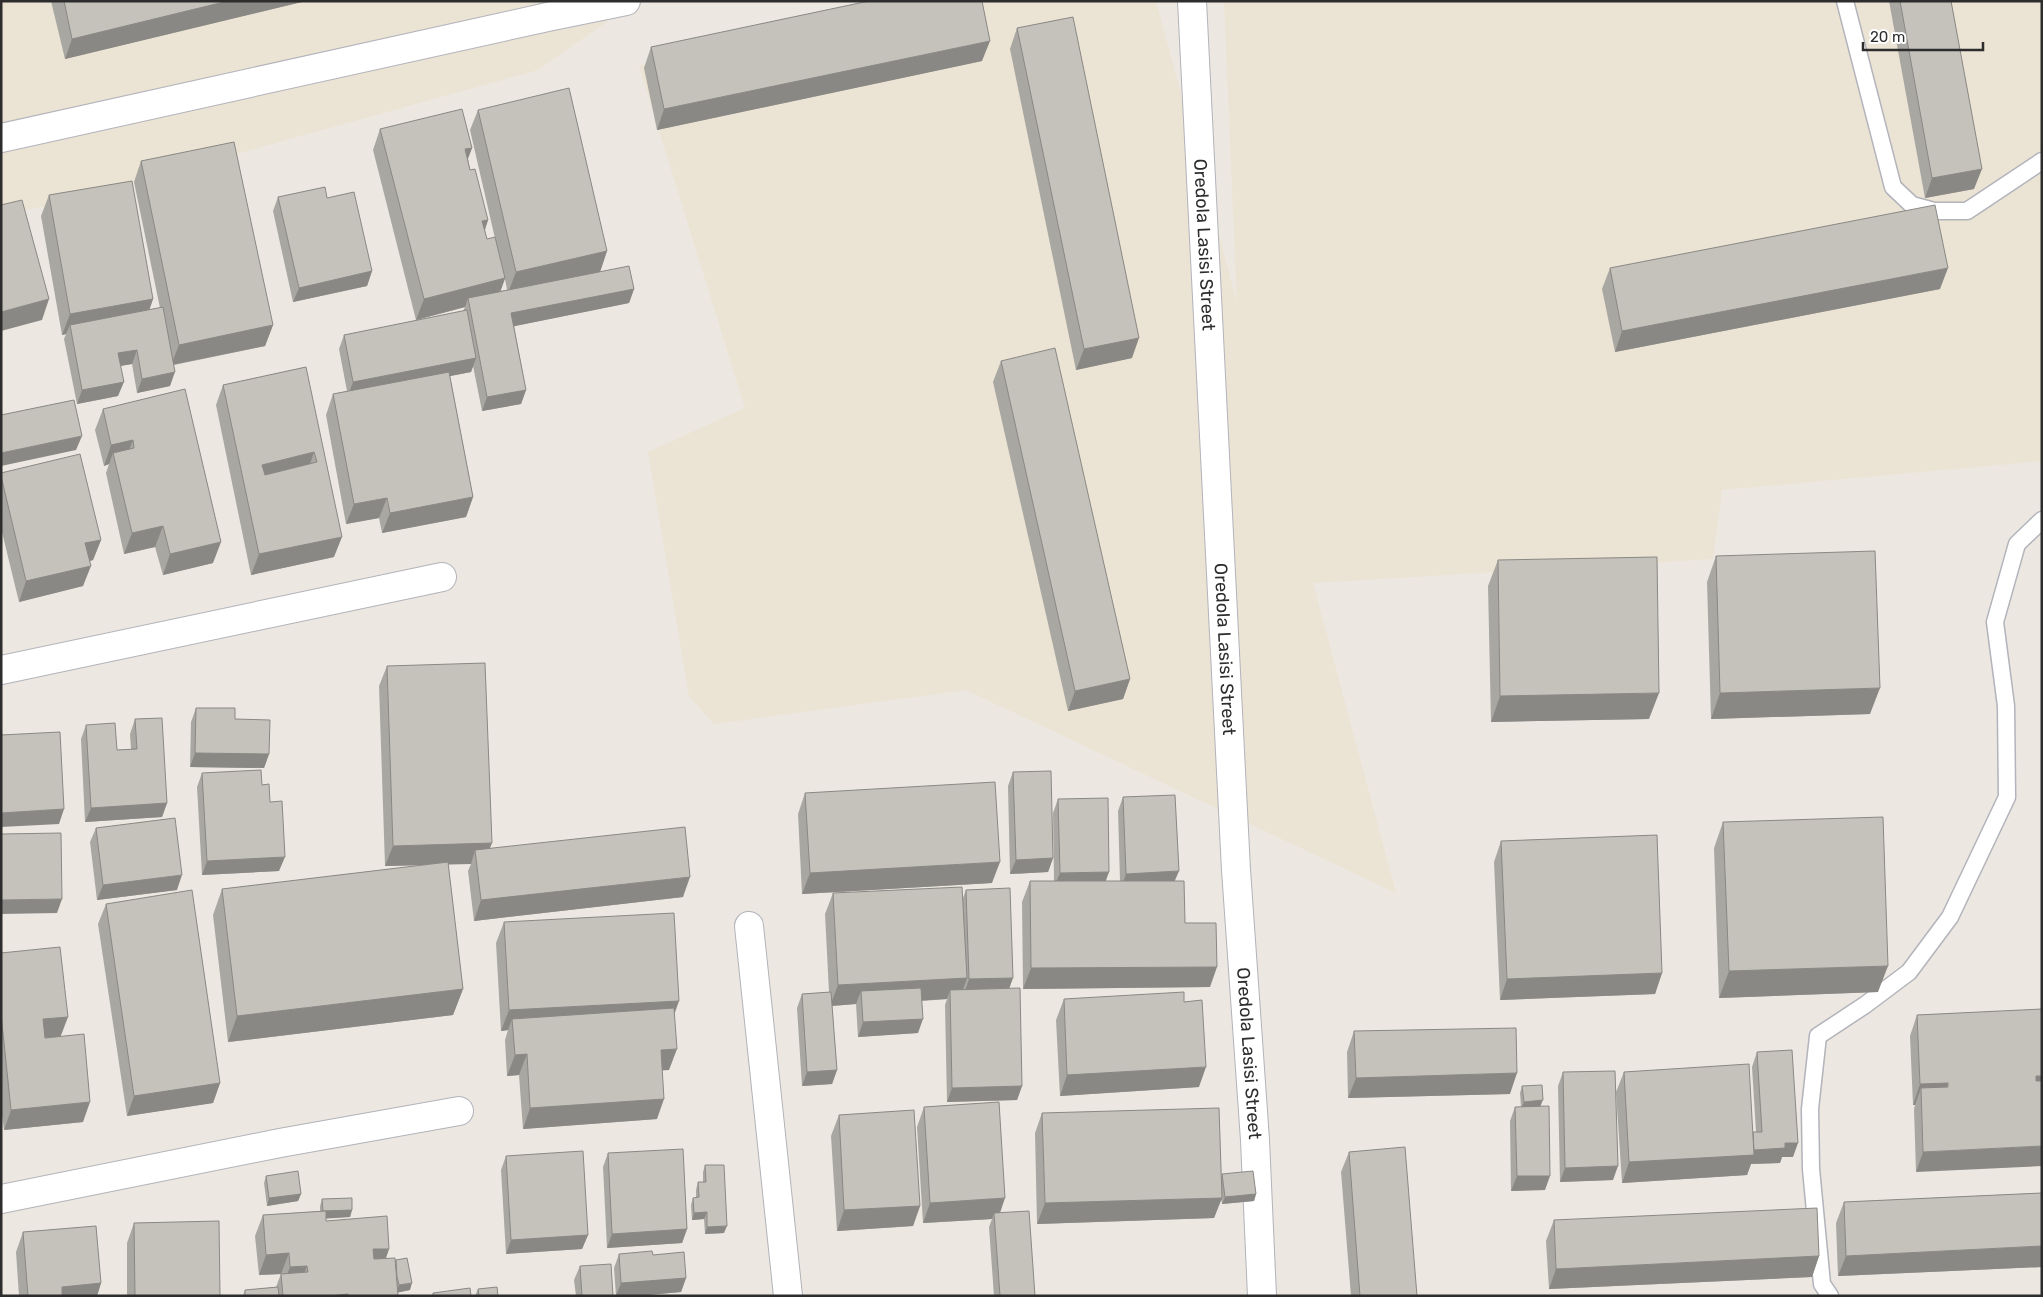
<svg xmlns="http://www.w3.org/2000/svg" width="2043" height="1297" viewBox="0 0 2043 1297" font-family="Rubik,sans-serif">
	<rect width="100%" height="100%" fill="#ece7e1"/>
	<g fill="#ebe3d3">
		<path d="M1 1H644L625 9 538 70 57 204 1 214Z"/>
		<path d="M882 1H1156L1237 303 1224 1H2042V461L1722 490 1713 559 1313 583 1396 893 966 690 714 724 689 696 648 452 745 408 639 66Z"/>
	</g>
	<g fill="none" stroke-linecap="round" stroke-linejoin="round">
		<defs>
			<g id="lane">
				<path d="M1845 1 1893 187 1912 205 1934 211H1967L2042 161"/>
				<path d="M1830 1296 1822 1284 1811 1169 1810 1109 1818 1036 1865 1005 1909 972 1950 917 2007 797 2006 706 1995 622 2017 544 2042 520"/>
			</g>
			<g id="street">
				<path id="s1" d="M1192 1 1236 870 1255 1140 1262 1296"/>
				<path d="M1 138 552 16 626 1"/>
				<path d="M1 670 442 577"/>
				<path d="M749 926 788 1296"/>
				<path d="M1 1199 280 1143 459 1111"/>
			</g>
		</defs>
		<use href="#lane" stroke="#b2b3bb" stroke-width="19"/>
		<use href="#street" stroke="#b2b3bb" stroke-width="30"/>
		<use href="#lane" stroke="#fff" stroke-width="16"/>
		<use href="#street" stroke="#fff" stroke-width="28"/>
	</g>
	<g fill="#a9a7a2" fill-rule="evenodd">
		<path d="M51 1H306L65 59Z"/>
		<path d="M1889 1H1951L1974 189 1925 198Z"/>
		<path d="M1017 28 1132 358 1076 370 1010 49Z"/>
		<path d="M651 47 982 61 657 130 644 68Z"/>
		<path d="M478 110 607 251 600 272 634 289 629 303 514 326 526 390 521 404 482 411 473 366 471 372 450 376 473 497 466 517 382 533 379 518 346 524 326 415 333 394 347 391 339 349 344 335 463 311 465 307 416 320 373 150 380 129 472 148 468 159 470 170 488 220 485 230 487 239 500 260 470 130ZM505 279 507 290 500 291Z"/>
		<path d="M141 161 273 325 265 346 174 365 170 386 137 393 132 364 121 366 118 396 77 404 64 339 66 334 62 335 41 216 49 195 153 299 149 310 160 308 134 182Z"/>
		<path d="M278 197 327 198 372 271 367 286 293 302 273 211Z"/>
		<path d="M1610 268 1940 289 1615 352 1602 289Z"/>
		<path d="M1001 361 1130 679 1123 699 1068 711 993 382Z"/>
		<path d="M306 367 334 557 251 575 216 405 223 385Z"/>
		<path d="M185 389 213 563 163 575 155 547 124 554 106 473 109 464 104 466 95 430 103 409Z"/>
		<path d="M1 473 101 540 93 560 90 561 83 586 19 602 1 528Z"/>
		<path d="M1716 556 1870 714 1711 719 1707 582Z"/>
		<path d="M1498 560 1649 719 1491 722 1488 586Z"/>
		<path d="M387 666 490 848 683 897 474 921 468 871 471 864H448L463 989 453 1015 228 1042 213 915 222 889 425 865 385 866 379 686Z"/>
		<path d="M196 708 235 719 269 754 264 768 190 767 191 722Z"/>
		<path d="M135 719 167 803 162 817 85 822 81 739 86 725 117 750 131 749 130 734Z"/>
		<path d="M1013 772 1053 858 1048 872 1010 874 1008 786Z"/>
		<path d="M202 773 262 785 270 802 279 871 202 875 197 787Z"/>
		<path d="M805 793 992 883 802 894 798 814Z"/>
		<path d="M1123 797 1175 881 1185 923 1210 987 1023 989 1022 902 1030 881H1054L1053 813 1058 799 1106 881H1120L1118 811Z"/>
		<path d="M1723 822 1878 992 1719 998 1714 848Z"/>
		<path d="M96 828 177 890 97 900 90 842Z"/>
		<path d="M1501 841 1662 973 1655 994 1500 1000 1494 862Z"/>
		<path d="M966 890 1009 989 1022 1086 1017 1100 947 1102 945 1005 947 999 922 1001 918 1033 858 1037 856 1004 832 1006 837 1070 832 1084 802 1086 797 1008 802 994 829 992 825 914 833 893 963 898Z"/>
		<path d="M106 904 220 1083 213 1103 127 1116 98 924Z"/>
		<path d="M504 922 674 1014 669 1070H662L657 1119 523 1129 519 1075 507 1076 505 1040 508 1030 501 1031 496 943Z"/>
		<path d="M1 953 61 1036 83 1122 4 1130 1 1108Z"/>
		<path d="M1064 999 1184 1002 1199 1087 1060 1096 1056 1020Z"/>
		<path d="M2042 1009 1916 1172 1914 1109 1915 1105H1913L1910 1036 1917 1015Z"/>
		<path d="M1354 1031 1510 1094 1348 1098 1347 1052Z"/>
		<path d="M1757 1052 1793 1157H1782L1780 1163 1751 1164 1747 1175 1622 1183 1616 1092 1624 1072 1753 1133 1756 1132 1752 1067Z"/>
		<path d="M1563 1072 1613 1180 1560 1182 1558 1086Z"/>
		<path d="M1522 1086 1541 1106 1545 1190 1511 1191 1510 1121 1515 1107H1521L1520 1093Z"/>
		<path d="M924 1107 1000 1213 1035 1296H994L989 1227 992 1219 923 1223 917 1127Z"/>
		<path d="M1042 1113 1221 1178 1222 1174 1256 1194 1254 1201 1222 1204 1221 1199 1214 1218 1037 1224 1035 1133Z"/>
		<path d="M839 1115 920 1206 913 1226 837 1231 831 1136Z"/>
		<path d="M1349 1152 1417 1296H1351L1341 1172Z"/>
		<path d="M608 1153 687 1229 682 1243 607 1248 603 1167Z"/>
		<path d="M506 1156 588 1235 582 1249 506 1254 501 1170Z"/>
		<path d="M705 1165 724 1233 705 1234 704 1219 692 1220 691 1205 693 1198H696V1190L698 1182H703V1172Z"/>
		<path d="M266 1176 301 1194 298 1201 267 1206 264 1183Z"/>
		<path d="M2042 1193V1267L1838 1276 1836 1223 1844 1202Z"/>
		<path d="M322 1199 352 1210 350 1217 326 1218V1221L389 1249 386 1258 396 1260 410 1290 398 1292V1296H243L245 1290 276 1287 281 1274 259 1275 255 1236 263 1215 320 1211V1206Z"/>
		<path d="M1554 1220 1819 1256 1812 1277 1549 1289 1546 1241Z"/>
		<path d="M134 1223 220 1296H127V1243Z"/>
		<path d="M23 1232 101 1283 97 1296H19L16 1252Z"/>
		<path d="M619 1254 653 1255 686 1278 681 1292 637 1296H616L614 1268Z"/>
		<path d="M580 1266 613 1296H576L574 1280Z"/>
		<path d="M478 1289 498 1296H475Z"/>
	</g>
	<g fill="#8a8884">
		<path d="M228 1H306L65 59 72 39Z"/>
		<path d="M990 41 982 61 657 130 664 109Z"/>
		<path d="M472 148 464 168 465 149Z"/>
		<path d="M1982 169 1974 189 1925 198 1932 178Z"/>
		<path d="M488 220 481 241 482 221Z"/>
		<path d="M607 251 600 272 508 293 516 272Z"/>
		<path d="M1948 268 1940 289 1615 352 1622 331Z"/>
		<path d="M372 271 367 286 293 302 299 288Z"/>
		<path d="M505 278 498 299 468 298 465 307 416 320 424 299Z"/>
		<path d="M634 289 629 303 506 328 511 313Z"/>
		<path d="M49 299 42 320 1 331V312Z"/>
		<path d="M153 299 146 320 70 325 66 334 62 335 70 314Z"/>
		<path d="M273 325 265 346 171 365 179 345Z"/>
		<path d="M1139 338 1132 358 1076 370 1084 349Z"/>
		<path d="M137 350 132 364 113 367 118 353Z"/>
		<path d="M476 358 471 372 348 396 353 382Z"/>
		<path d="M175 372 170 386 137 393 142 379Z"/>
		<path d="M124 382 118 396 77 404 82 390Z"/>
		<path d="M526 390 521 404 482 411 487 397Z"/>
		<path d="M82 436 76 450 1 466V453Z"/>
		<path d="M133 440 125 460 113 453 109 464 104 466 111 445Z"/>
		<path d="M314 452 307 473 254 485 262 465Z"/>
		<path d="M473 497 466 517 382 533 390 513Z"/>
		<path d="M387 498 379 518 346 524 354 504Z"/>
		<path d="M163 526 155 547 124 554 132 533Z"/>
		<path d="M342 537 334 557 251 575 259 554Z"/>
		<path d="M101 540 93 560 78 564 85 543Z"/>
		<path d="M221 542 213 563 163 575 170 554Z"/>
		<path d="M91 566 83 586 19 602 26 581Z"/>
		<path d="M1130 679 1123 699 1068 711 1075 691Z"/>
		<path d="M1880 688 1870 714 1711 719 1720 693Z"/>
		<path d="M1659 693 1649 719 1491 722 1500 696Z"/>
		<path d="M195 753 269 754 264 768 190 767Z"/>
		<path d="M167 803 162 817 85 822 91 808Z"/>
		<path d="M64 809 59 824 1 827V813Z"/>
		<path d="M492 843 484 863 475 850 471 864 385 866 393 846Z"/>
		<path d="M285 857 279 871 202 875 207 861Z"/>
		<path d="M1053 858 1048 872 1010 874 1016 860Z"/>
		<path d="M1000 862 992 883 802 894 810 873Z"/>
		<path d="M1179 871 1173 885 1121 888 1126 874Z"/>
		<path d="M1109 872 1104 886 1054 887 1060 873Z"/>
		<path d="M182 875 177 890 97 900 103 885Z"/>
		<path d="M690 877 683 897 474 921 481 900Z"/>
		<path d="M62 899 57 913 1 914V900Z"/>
		<path d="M1888 966 1878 992 1719 998 1729 971Z"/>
		<path d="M1217 967 1210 987 1023 989 1031 968Z"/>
		<path d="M1662 973 1655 994 1500 1000 1507 979Z"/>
		<path d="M967 978 960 998 950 990 947 999 862 1004 861 991 856 1004 830 1006 838 985Z"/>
		<path d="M1013 978 1008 992 964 994 969 979Z"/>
		<path d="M463 989 453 1015 228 1042 237 1016Z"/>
		<path d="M679 1001 672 1021 512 1019 508 1030 501 1031 509 1010Z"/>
		<path d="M68 1017 60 1038 35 1040 43 1019Z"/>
		<path d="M923 1019 918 1033 858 1037 863 1022Z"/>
		<path d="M677 1049 669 1070 653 1071 661 1050Z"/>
		<path d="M527 1054 519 1075 507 1076 515 1055Z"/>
		<path d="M1206 1067 1199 1087 1060 1096 1067 1075Z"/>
		<path d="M837 1070 832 1084 802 1086 807 1072Z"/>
		<path d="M1517 1073 1510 1094 1348 1098 1356 1078Z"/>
		<path d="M2036 1076H2042V1096L2028 1097Z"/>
		<path d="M220 1083 213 1103 127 1116 134 1096Z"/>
		<path d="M1948 1083 1941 1104 1921 1088 1915 1105H1913L1920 1084Z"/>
		<path d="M1022 1086 1017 1100 947 1102 952 1088Z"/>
		<path d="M664 1099 657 1119 523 1129 530 1108Z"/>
		<path d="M1543 1100 1540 1107 1521 1109 1524 1102Z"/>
		<path d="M90 1102 83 1122 4 1130 11 1110Z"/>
		<path d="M1785 1143H1798L1793 1157H1782L1780 1163 1751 1164 1747 1175 1622 1183 1629 1162 1754 1150Z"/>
		<path d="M2042 1146V1166L1916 1172 1923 1152Z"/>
		<path d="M1618 1166 1613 1180 1560 1182 1565 1168Z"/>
		<path d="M1517 1176H1550L1545 1190 1511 1191Z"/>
		<path d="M301 1194 298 1201 267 1206 269 1198Z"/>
		<path d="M1256 1194 1254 1201 1222 1204 1225 1197Z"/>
		<path d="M1005 1198 998 1219 994 1213 992 1219 923 1223 930 1203Z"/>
		<path d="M1222 1198 1214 1218 1037 1224 1045 1203Z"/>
		<path d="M920 1206 913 1226 837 1231 844 1210Z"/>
		<path d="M352 1210 350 1217 320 1219 323 1211Z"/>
		<path d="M707 1212 704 1219 692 1220 694 1213Z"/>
		<path d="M727 1226 724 1233 705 1234 707 1227Z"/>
		<path d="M687 1229 682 1243 607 1248 612 1234Z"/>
		<path d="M588 1235 582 1249 506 1254 511 1240Z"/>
		<path d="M2042 1246V1267L1838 1276 1846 1256Z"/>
		<path d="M373 1249H389L382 1269 366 1270Z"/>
		<path d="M289 1253 281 1274 259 1275 266 1255Z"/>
		<path d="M1819 1256 1812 1277 1549 1289 1556 1269Z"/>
		<path d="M307 1266 300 1286 282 1288 290 1267Z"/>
		<path d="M686 1278 681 1292 637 1296H616L621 1283Z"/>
		<path d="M101 1283 97 1296H58L62 1287Z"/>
		<path d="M412 1283 410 1290 396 1293 399 1285Z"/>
		<path d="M348 1294V1296H329Z"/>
	</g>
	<g fill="#c5c2bc" stroke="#8a8884" fill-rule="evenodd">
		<path d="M64 1H228L72 39Z"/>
		<path d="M869 1H982L990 41 664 109 651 47Z"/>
		<path d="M1900 1H1951L1982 169 1932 178Z"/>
		<path d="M1073 17 1139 338 1084 349 1017 28Z"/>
		<path d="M569 88 607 251 516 272 478 110Z"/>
		<path d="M462 109 472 148 465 149 470 170 475 169 488 220 482 221 487 239 495 237 505 278 424 299 380 129Z"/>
		<path d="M234 142 273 325 179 345 141 161Z"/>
		<path d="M132 181 153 299 70 314 49 195Z"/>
		<path d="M325 187 327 198 354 192 372 271 299 288 278 197Z"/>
		<path d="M22 200 49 299 1 312V205Z"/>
		<path d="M1935 205 1948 268 1622 331 1610 268Z"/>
		<path d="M629 266 634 289 511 313 526 390 487 397 468 298Z"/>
		<path d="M163 307 175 372 142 379 137 350 118 353 124 382 82 390 70 325Z"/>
		<path d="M467 310 476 358 353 382 344 335Z"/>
		<path d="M1055 348 1130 679 1075 691 1001 361Z"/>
		<path d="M306 367 342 537 259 554 223 385ZM314 452 317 462 265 475 262 465Z"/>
		<path d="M449 372 473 497 390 513 387 498 354 504 333 394Z"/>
		<path d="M185 389 221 542 170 554 163 526 132 533 113 453 134 448 133 440 111 445 103 409Z"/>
		<path d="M74 400 82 436 1 453V415Z"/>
		<path d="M80 454 101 540 85 543 91 566 26 581 1 476V473Z"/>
		<path d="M1875 551 1880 688 1720 693 1716 556Z"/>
		<path d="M1657 557 1659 693 1500 696 1498 560Z"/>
		<path d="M485 663 492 843 393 846 387 666Z"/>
		<path d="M196 708H235V719L270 720 269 754 195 753Z"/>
		<path d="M162 718 167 803 91 808 86 725 115 723 117 750 137 749 135 719Z"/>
		<path d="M60 732 64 809 1 813V735Z"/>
		<path d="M261 770 262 785 269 784 270 802 282 801 285 857 207 861 202 773Z"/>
		<path d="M1051 771 1053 858 1016 860 1013 772Z"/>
		<path d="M995 782 1000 862 810 873 805 793Z"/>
		<path d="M1175 795 1179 871 1126 874 1123 797Z"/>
		<path d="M1108 798 1109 872 1060 873 1058 799Z"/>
		<path d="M1883 817 1888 966 1729 971 1723 822Z"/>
		<path d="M175 818 182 875 103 885 96 828Z"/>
		<path d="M685 827 690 877 481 900 475 850Z"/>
		<path d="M61 833 62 899 1 900V834Z"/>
		<path d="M1657 835 1662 973 1507 979 1501 841Z"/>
		<path d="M448 862 463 989 237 1016 222 889Z"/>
		<path d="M1030 881H1184L1185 923H1216L1217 967 1031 968Z"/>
		<path d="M962 887 967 978 838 985 833 893Z"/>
		<path d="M1010 888 1013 978 969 979 966 890Z"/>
		<path d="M192 890 220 1083 134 1096 106 904Z"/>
		<path d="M674 913 679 1001 509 1010 504 922Z"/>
		<path d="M60 947 68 1017 43 1019 45 1038 84 1034 90 1102 11 1110 1 1014V953Z"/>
		<path d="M921 988 923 1019 863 1022 861 991Z"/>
		<path d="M1020 988 1022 1086 952 1088 950 990Z"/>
		<path d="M831 992 837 1070 807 1072 802 994Z"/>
		<path d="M1184 992V1002L1202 1000 1206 1067 1067 1075 1064 999Z"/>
		<path d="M674 1008 677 1049 661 1050 664 1099 530 1108 527 1054 515 1055 512 1019Z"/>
		<path d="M2042 1009V1076H2036V1081H2042V1146L1923 1152 1921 1088 1948 1087V1083L1920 1084 1917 1015Z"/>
		<path d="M1516 1028 1517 1073 1356 1078 1354 1031Z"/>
		<path d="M1792 1050 1798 1143H1785V1148L1754 1150 1753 1132H1762L1757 1052Z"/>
		<path d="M1749 1064 1754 1155 1629 1162 1624 1072Z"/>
		<path d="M1615 1071 1618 1166 1565 1168 1563 1072Z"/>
		<path d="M1542 1085 1543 1100 1524 1102 1522 1086Z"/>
		<path d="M999 1102 1005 1198 930 1203 924 1107Z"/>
		<path d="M1549 1106 1550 1176H1517L1515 1107Z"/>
		<path d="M1219 1108 1222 1198 1045 1203 1042 1113Z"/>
		<path d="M914 1110 920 1206 844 1210 839 1115Z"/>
		<path d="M1405 1147 1417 1296H1360L1349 1152Z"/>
		<path d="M683 1149 687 1229 612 1234 608 1153Z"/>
		<path d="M583 1151 588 1235 511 1240 506 1156Z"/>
		<path d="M705 1165H724L727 1226 707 1227V1212L694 1213 693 1198 699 1197 698 1182H706Z"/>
		<path d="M298 1171 301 1194 269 1198 266 1176Z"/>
		<path d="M1253 1171 1256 1194 1225 1197 1222 1174Z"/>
		<path d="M2042 1193V1246L1846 1256 1844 1202Z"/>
		<path d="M352 1198V1210L323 1211 322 1199Z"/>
		<path d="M1817 1208 1819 1256 1556 1269 1554 1220Z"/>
		<path d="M326 1211V1221L387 1216 389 1249H373L374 1259 395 1258 398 1296H348V1294L329 1296H283L281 1274 308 1272 307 1266 290 1267 289 1253 266 1255 263 1215Z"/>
		<path d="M1029 1211 1035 1296H1000L994 1213Z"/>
		<path d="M219 1221 220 1296H135L134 1223Z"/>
		<path d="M96 1226 101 1283 62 1287V1296H28L23 1232Z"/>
		<path d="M652 1251 653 1255 684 1252 686 1278 621 1283 619 1254Z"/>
		<path d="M407 1258 412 1283 399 1285 397 1277 396 1260Z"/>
		<path d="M611 1264 613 1296H582L580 1266Z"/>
		<path d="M278 1287 279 1296H245V1290Z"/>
		<path d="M497 1287 498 1296H479L478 1289Z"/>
		<path d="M470 1288 471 1296H433V1293Z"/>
	</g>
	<g text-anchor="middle" stroke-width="4" stroke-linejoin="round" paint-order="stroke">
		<g font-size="18" fill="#2d2d2d" stroke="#fff">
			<text dy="6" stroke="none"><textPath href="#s1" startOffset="244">Oredola Lasisi Street</textPath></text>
			<text dy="6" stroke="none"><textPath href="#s1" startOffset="649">Oredola Lasisi Street</textPath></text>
			<text dy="6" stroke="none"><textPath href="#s1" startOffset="1054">Oredola Lasisi Street</textPath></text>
		</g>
	</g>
	<rect width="2043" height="1297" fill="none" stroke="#2d2d2d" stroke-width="5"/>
	<path d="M1863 42v8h120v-8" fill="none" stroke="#2d2d2d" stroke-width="2.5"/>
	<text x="1870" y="42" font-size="15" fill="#2d2d2d" stroke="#ffffff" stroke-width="4" paint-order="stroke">20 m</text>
</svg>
